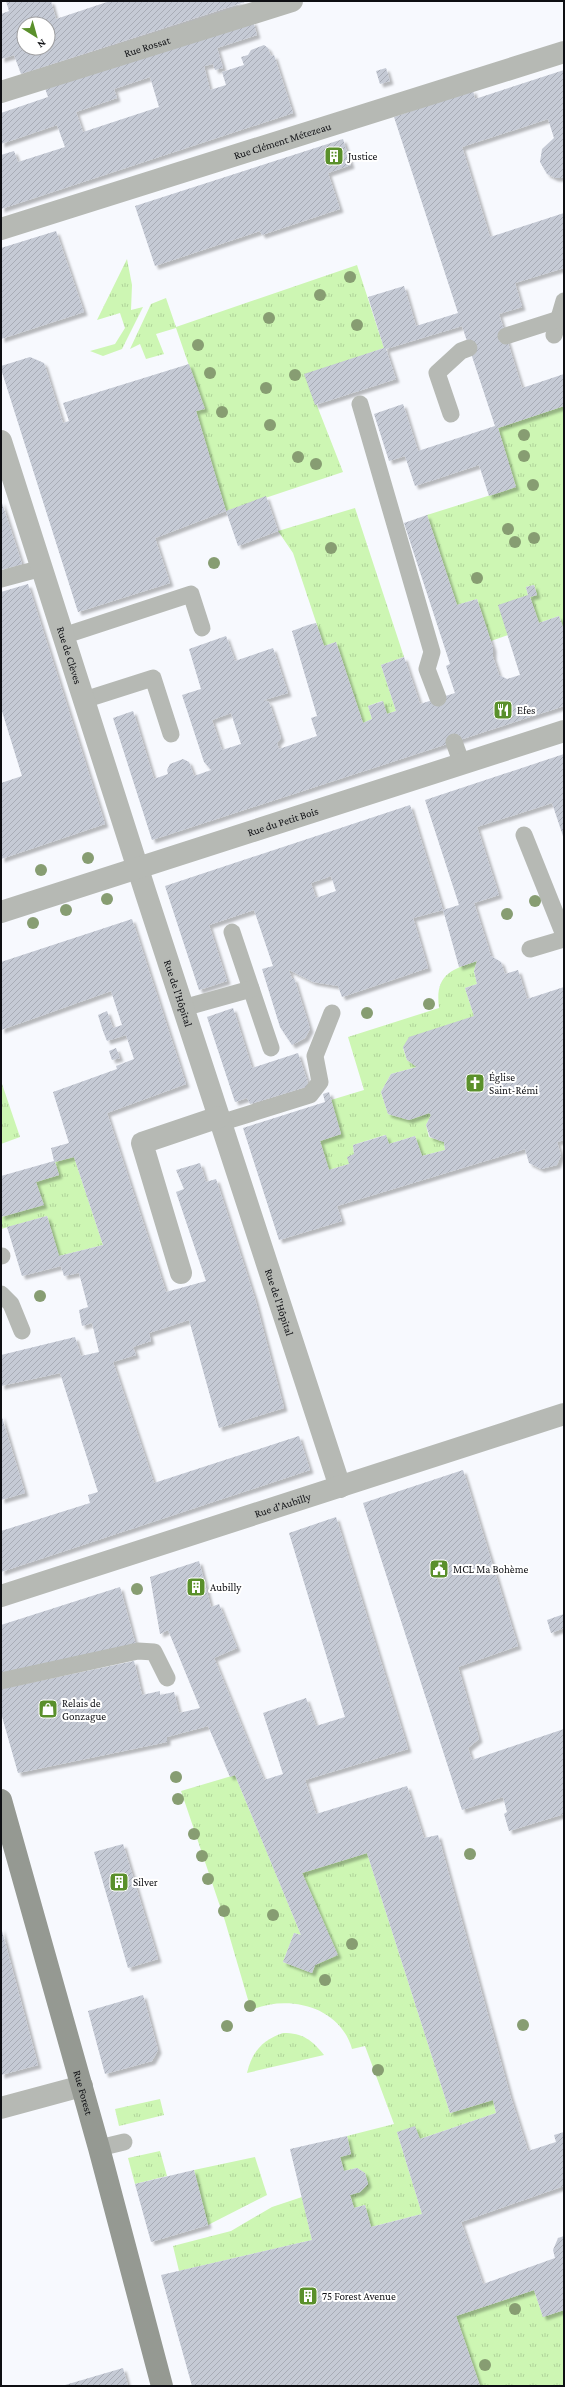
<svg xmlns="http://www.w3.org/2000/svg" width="565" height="2387" viewBox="0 0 565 2387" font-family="'Crimson Pro',serif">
	<defs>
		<pattern id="grass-tufts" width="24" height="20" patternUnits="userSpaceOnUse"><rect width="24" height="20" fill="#cdf6b3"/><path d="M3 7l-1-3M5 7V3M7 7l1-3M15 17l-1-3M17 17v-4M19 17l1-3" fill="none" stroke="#afd299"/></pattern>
		<pattern id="building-hatch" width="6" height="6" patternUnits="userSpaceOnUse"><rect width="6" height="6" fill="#c5cad5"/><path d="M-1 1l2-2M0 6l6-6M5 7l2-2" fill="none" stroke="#a8acb6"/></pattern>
		<filter id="shadow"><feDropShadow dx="3.5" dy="3.5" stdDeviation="1" flood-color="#0004"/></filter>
	</defs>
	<rect width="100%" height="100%" fill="#f7f9fe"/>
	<g fill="url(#grass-tufts)">
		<path d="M127 259 132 285 131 310 143 307 122 349 103 356 90 351 115 344 125 328 120 313 97 320Z"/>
		<path d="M357 265 384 348 305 375 343 472 226 511 196 411 204 409 176 328 156 334 164 354 146 359 140 344 130 349 151 304 166 298 176 327Z"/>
		<path d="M564 406V630L559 616 539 623 530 597 537 595 534 585 526 587 528 595 508 635 491 641 477 599 457 605 427 515 516 487 498 428Z"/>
		<path d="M355 508 404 657 381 665 396 711 387 714 382 701 368 706 372 719 363 723 336 642 324 646 293 553 278 531Z"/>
		<path d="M477 961 474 971 477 984 465 988 474 1016 403 1048 407 1060 417 1067 391 1074 381 1092 388 1114 409 1120 429 1113 431 1115 426 1125 429 1137 444 1142 445 1150 422 1156 415 1136 389 1144 385 1135 353 1145 354 1154 349 1164 329 1170 320 1141 341 1134 331 1100 364 1090 348 1037 439 1008C435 976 449 970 477 961Z"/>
		<path d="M1 1081 20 1137 1 1144Z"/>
		<path d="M74 1157 103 1245 59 1256 47 1216 1 1229V1217L43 1205 36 1182 59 1175 55 1162Z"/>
		<path d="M235 1775 301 1935 294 1933 283 1962 312 1973 315 1965 337 1955 302 1873 367 1853 450 2113 493 2100 496 2113 420 2139 397 2132 422 2214 371 2227 365 2205 354 2208 350 2195 360 2192 368 2184 365 2173 357 2168 344 2171 340 2157 351 2154 347 2136 394 2124 365 2046 352 2049C340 2006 288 1994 251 2010L225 1921 181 1791Z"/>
		<path d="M283 2033C303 2033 312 2040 324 2055L247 2073C252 2052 262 2040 283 2033Z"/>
		<path d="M160 2099 164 2115 119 2126 115 2109Z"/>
		<path d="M160 2151 167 2176 135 2184 128 2158Z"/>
		<path d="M255 2157 267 2195 208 2225 194 2170Z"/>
		<path d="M302 2197 312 2240 179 2271 173 2246 231 2231 272 2207Z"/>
		<path d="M534 2290 543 2317 564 2310V2386H480L456 2316Z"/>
	</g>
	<g fill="url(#building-hatch)" fill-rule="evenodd" filter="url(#shadow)">
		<path d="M6 1H51L56 19 110 1H248L21 74 14 55 1 59V14L9 11ZM24 24H48V48H24Z"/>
		<path d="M253 21 257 35 217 48 223 68 215 70 213 64 204 66 210 90 226 85 222 72 244 65 241 57 248 55 251 50 264 45 268 48 271 56 274 55 293 113 1 209V155L14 151 18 162 65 147 57 125 1 144V113L48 97 45 88ZM150 77 159 107 83 132 76 112 117 98 114 89Z"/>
		<path d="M386 68 390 81 380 84 376 71Z"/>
		<path d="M564 70V178H555L547 174 540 162 542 149 554 138 548 119 462 147 490 237 564 213V268L515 283 522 307 499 314 522 388 564 374V406L498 428 516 487 489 496 479 465 415 486 405 456 389 461 374 414 403 404 418 451 495 426 462 326 386 349 396 379 315 405 304 374 384 348 368 297 404 286 416 326 458 313 394 117 473 90 475 99Z"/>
		<path d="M343 139 351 165 328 173 340 209 262 235 260 231 155 266 135 206Z"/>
		<path d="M56 231 84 312 1 339V248Z"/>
		<path d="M30 357 44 363 63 423 69 421 63 403 189 364 205 409 196 411 226 511 155 538 170 583 78 612 1 369V366Z"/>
		<path d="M266 496 278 531 238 546 226 511Z"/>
		<path d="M1 500 22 564 1 570Z"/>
		<path d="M427 515 457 605 477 599 493 648V657L499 675 507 679 520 675 498 605 528 595 526 587 534 585 537 595 530 597 539 623 559 616 564 630V706L152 840 113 718 133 711 154 779 168 774 167 770 170 764 183 759 189 762 194 776 211 770 204 762 182 695 201 689 189 649 226 636 235 661 273 648 288 693 264 700 269 702 281 738 277 743 279 749 317 736 311 718 317 716 292 631 308 625 316 623 324 646 336 642 363 723 372 719 368 706 383 701 387 714 396 711 381 665 404 657 420 704 455 693 446 666 450 664 404 523ZM231 713 241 744 222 750 212 720Z"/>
		<path d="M28 584 105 824 1 859V783L22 776 1 708V592Z"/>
		<path d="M564 754V839L552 803 477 827 499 895 474 903 491 956 501 962 505 974 518 970 527 999 564 987V1140L557 1142 561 1155 557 1165 541 1169 529 1163 525 1149 337 1206 342 1221 279 1240 243 1128 325 1102 323 1094 329 1092 341 1134 320 1141 329 1170 349 1164 347 1157 354 1154 353 1145 386 1135 389 1144 415 1136 422 1156 445 1150 444 1142 430 1137 426 1125 431 1115 429 1113 409 1120 388 1114 381 1092 391 1074 417 1067 407 1060 403 1047 409 1037 474 1016 465 988 477 984 474 971 477 961 459 967 443 910 459 905 425 800Z"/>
		<path d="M410 805 443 910 413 918 428 968 342 997 338 986 313 982 289 970 292 979 294 978 310 1029 305 1038 292 1045 280 1027 262 969 273 966 254 910 209 925 227 981 199 990 165 886ZM331 876 336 891 316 898 311 883Z"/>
		<path d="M132 919 186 1084 107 1113 166 1292 206 1281 176 1192 184 1189 176 1170 200 1163 206 1182 216 1179 255 1299 284 1408 219 1428 189 1320 149 1333 151 1341 133 1347 136 1355 113 1362 154 1483 299 1436 310 1470 1 1572V1531L90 1503 88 1495 98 1492 60 1373 1 1386V1355L75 1337 81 1356 99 1352 92 1323 82 1326 79 1310 88 1307 79 1273 64 1276 61 1266 22 1276 7 1227 47 1216 59 1256 103 1245 74 1157 55 1162 59 1175 36 1182 44 1205 1 1217V1176L54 1161 51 1148 69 1143 53 1092 117 1069 116 1066 134 1059 126 1035 107 1041 103 1031 98 1015 107 1011 113 1028 122 1025 111 991 1 1030V962Z"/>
		<path d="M233 1008 252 1068 298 1053 309 1086 250 1104 247 1098 235 1102 207 1017Z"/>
		<path d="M116 1048 120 1058 112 1060 109 1051Z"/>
		<path d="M1 1414 25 1493 1 1500Z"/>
		<path d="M463 1470 518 1646 458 1667 479 1739 468 1748 472 1760 564 1729V1814L509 1831 504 1814 507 1812 503 1797 462 1810 363 1503Z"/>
		<path d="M336 1517 408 1749 305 1780 316 1814 407 1786 424 1838 438 1835 510 2095 528 2151 556 2142 554 2135 564 2132V2186L461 2222 483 2284 555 2258 553 2250 558 2238 564 2236V2310L543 2317 534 2290 456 2316 480 2386H192L161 2275 312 2240 290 2149 347 2136 351 2154 340 2157 344 2171 357 2168 365 2173 368 2184 360 2192 350 2195 354 2208 365 2205 371 2227 422 2214 397 2132 415 2126 420 2139 496 2113 493 2100 450 2113 367 1853 302 1873 338 1955 315 1965 312 1973 283 1962 294 1933 301 1935 235 1775 230 1777 208 1726 167 1737V1742L18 1773 1 1713V1689L134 1661 142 1695 160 1691V1695L174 1692 179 1713 200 1708 168 1630 160 1634 150 1577 199 1561 211 1607 219 1604 237 1648 214 1658 264 1780 283 1774 263 1713 306 1698 316 1726 345 1717 289 1533Z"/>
		<path d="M120 1587 136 1646 1 1674V1625Z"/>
		<path d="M564 1614V1628L551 1633 547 1620Z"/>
		<path d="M123 1844 158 1959 128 1968 94 1852Z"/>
		<path d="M1 1927 38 2065 1 2075Z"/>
		<path d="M143 1995 158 2050 152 2061 105 2074 88 2011Z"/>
		<path d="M194 2170 208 2225 151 2242 135 2184Z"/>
		<path d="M123 2368 128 2386H66L65 2385Z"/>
	</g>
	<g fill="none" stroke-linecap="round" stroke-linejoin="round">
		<g stroke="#b6b9b4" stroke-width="17">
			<path d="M554 335 564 301"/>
			<path d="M506 336 559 319"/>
			<path d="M360 404 432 652 427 669 438 698"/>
			<path d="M451 414 437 373 461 351 469 348"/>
			<path d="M1 579 42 568"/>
			<path d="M63 636 191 594 202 628"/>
			<path d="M84 700 153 678 171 734"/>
			<path d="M454 742 462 764"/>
			<path d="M524 835 564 935"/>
			<path d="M232 932 271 1048"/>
			<path d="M530 949 564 939"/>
			<path d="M183 1008 251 989"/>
			<path d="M220 1123 310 1095 320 1082 315 1056 332 1013"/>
			<path d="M1 1256H2"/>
			<path d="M1 1294 11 1304 22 1331"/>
			<path d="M1 1681 138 1651 154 1652 167 1678"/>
			<path d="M99 2148 124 2142"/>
		</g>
		<g stroke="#b6b9b4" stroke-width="22">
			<path id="s1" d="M1 92 292 1"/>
			<path id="s2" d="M1 229 564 52"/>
			<path id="s3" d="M1 441 146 894 340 1487"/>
			<path id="s4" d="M1 912 564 731"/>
			<path d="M181 1273 142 1143 219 1117"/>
			<path id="s5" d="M1 1596 564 1414"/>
			<path d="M1 2108 82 2086"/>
		</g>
		<path stroke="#959992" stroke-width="22" id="s6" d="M1 1800 99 2148 162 2386"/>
	</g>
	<g fill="#879d72">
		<circle cx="350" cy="277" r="6"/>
		<circle cx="320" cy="295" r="6"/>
		<circle cx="269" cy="318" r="6"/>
		<circle cx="357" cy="325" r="6"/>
		<circle cx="198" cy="345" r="6"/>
		<circle cx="210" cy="373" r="6"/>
		<circle cx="295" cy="375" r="6"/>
		<circle cx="266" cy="388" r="6"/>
		<circle cx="222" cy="412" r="6"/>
		<circle cx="270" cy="425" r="6"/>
		<circle cx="524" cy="435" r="6"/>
		<circle cx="524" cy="456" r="6"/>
		<circle cx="298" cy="457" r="6"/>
		<circle cx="316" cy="464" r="6"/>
		<circle cx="533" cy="485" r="6"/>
		<circle cx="508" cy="529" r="6"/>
		<circle cx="534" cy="538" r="6"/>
		<circle cx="515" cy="542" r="6"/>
		<circle cx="331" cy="548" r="6"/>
		<circle cx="214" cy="563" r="6"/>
		<circle cx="477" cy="578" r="6"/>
		<circle cx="88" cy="858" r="6"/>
		<circle cx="41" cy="870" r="6"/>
		<circle cx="107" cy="899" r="6"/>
		<circle cx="535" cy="901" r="6"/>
		<circle cx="66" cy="910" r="6"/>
		<circle cx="507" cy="914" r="6"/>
		<circle cx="33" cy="923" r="6"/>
		<circle cx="429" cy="1004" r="6"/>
		<circle cx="367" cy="1013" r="6"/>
		<circle cx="40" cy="1296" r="6"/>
		<circle cx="137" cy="1589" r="6"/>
		<circle cx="176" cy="1777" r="6"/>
		<circle cx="178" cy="1799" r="6"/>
		<circle cx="194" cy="1834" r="6"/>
		<circle cx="470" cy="1854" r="6"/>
		<circle cx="202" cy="1856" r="6"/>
		<circle cx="208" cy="1879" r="6"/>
		<circle cx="224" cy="1911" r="6"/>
		<circle cx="273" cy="1915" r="6"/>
		<circle cx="352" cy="1944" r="6"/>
		<circle cx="325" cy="1980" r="6"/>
		<circle cx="250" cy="2006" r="6"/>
		<circle cx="523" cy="2025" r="6"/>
		<circle cx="227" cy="2026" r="6"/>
		<circle cx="378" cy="2070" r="6"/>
		<circle cx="515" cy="2309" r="6"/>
		<circle cx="485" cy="2365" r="6"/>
	</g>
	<defs>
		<symbol id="building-square" viewBox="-11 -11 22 22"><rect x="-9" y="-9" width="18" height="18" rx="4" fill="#5a902b" stroke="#fff"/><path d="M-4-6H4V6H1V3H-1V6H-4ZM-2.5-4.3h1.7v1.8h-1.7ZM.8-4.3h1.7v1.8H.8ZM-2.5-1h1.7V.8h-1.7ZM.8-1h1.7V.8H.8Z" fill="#fff"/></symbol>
		<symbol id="restaurant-square" viewBox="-11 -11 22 22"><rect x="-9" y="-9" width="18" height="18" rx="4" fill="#5a902b" stroke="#fff"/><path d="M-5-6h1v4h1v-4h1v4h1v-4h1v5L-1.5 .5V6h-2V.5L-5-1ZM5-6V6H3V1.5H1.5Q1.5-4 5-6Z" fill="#fff"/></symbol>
		<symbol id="church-square" viewBox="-11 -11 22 22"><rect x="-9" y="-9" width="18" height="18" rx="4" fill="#5a902b" stroke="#fff"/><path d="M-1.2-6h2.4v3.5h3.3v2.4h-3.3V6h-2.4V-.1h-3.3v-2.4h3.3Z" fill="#fff"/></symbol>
		<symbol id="civic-square" viewBox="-11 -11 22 22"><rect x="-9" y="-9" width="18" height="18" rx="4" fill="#5a902b" stroke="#fff"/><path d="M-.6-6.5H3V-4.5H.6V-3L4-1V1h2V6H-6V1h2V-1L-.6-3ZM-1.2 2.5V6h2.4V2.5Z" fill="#fff"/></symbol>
		<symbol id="shop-square" viewBox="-11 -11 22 22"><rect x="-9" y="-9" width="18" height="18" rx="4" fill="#5a902b" stroke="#fff"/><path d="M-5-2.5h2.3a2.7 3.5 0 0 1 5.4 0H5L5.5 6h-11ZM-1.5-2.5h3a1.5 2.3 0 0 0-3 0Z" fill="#fff"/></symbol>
	</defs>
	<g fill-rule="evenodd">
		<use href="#building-square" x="323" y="145" width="22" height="22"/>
		<use href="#restaurant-square" x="492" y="699" width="22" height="22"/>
		<use href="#church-square" x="464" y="1072" width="22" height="22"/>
		<use href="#civic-square" x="428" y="1558" width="22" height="22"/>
		<use href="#building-square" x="185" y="1576" width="22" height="22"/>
		<use href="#shop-square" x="37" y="1698" width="22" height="22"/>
		<use href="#building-square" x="108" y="1871" width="22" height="22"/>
		<use href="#building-square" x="297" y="2285" width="22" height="22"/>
	</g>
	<g text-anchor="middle" stroke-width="4" stroke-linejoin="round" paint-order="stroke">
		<g font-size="11" fill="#0e0f13" stroke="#fff">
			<text dy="4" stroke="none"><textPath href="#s1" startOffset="153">Rue Rossat</textPath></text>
			<text dy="4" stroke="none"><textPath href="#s2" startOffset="295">Rue Clément Métezeau</textPath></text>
			<text dy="4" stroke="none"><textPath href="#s3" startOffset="225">Rue de Clèves</textPath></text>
			<text dy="4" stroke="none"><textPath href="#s4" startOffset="296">Rue du Petit Bois</textPath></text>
			<text dy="4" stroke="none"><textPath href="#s3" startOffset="580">Rue de l'Hôpital</textPath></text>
			<text dy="4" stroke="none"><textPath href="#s3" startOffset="905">Rue de l'Hôpital</textPath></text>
			<text dy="4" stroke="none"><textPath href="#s5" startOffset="296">Rue d'Aubilly</textPath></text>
			<text dy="4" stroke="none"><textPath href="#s6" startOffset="304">Rue Forest</textPath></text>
		</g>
		<g font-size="11" fill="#0e0f13" stroke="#fff" text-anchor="start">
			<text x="348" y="160">Justice</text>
			<text x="517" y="714">Efes</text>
			<text x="489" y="1081">Église<tspan x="489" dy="13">Saint-Rémi</tspan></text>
			<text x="453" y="1573">MCL Ma Bohème</text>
			<text x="210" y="1591">Aubilly</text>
			<text x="62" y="1707">Relais de<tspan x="62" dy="13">Gonzague</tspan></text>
			<text x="133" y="1886">Silver</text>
			<text x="322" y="2300">75 Forest Avenue</text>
		</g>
	</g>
	<rect width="565" height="2387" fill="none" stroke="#0e0f13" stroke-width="4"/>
	<g transform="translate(36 36) rotate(143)"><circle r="19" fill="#ffffff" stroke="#9f9fa1"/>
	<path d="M0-3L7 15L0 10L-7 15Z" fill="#5a902b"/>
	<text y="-6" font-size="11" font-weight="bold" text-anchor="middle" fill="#0e0f13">N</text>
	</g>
</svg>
